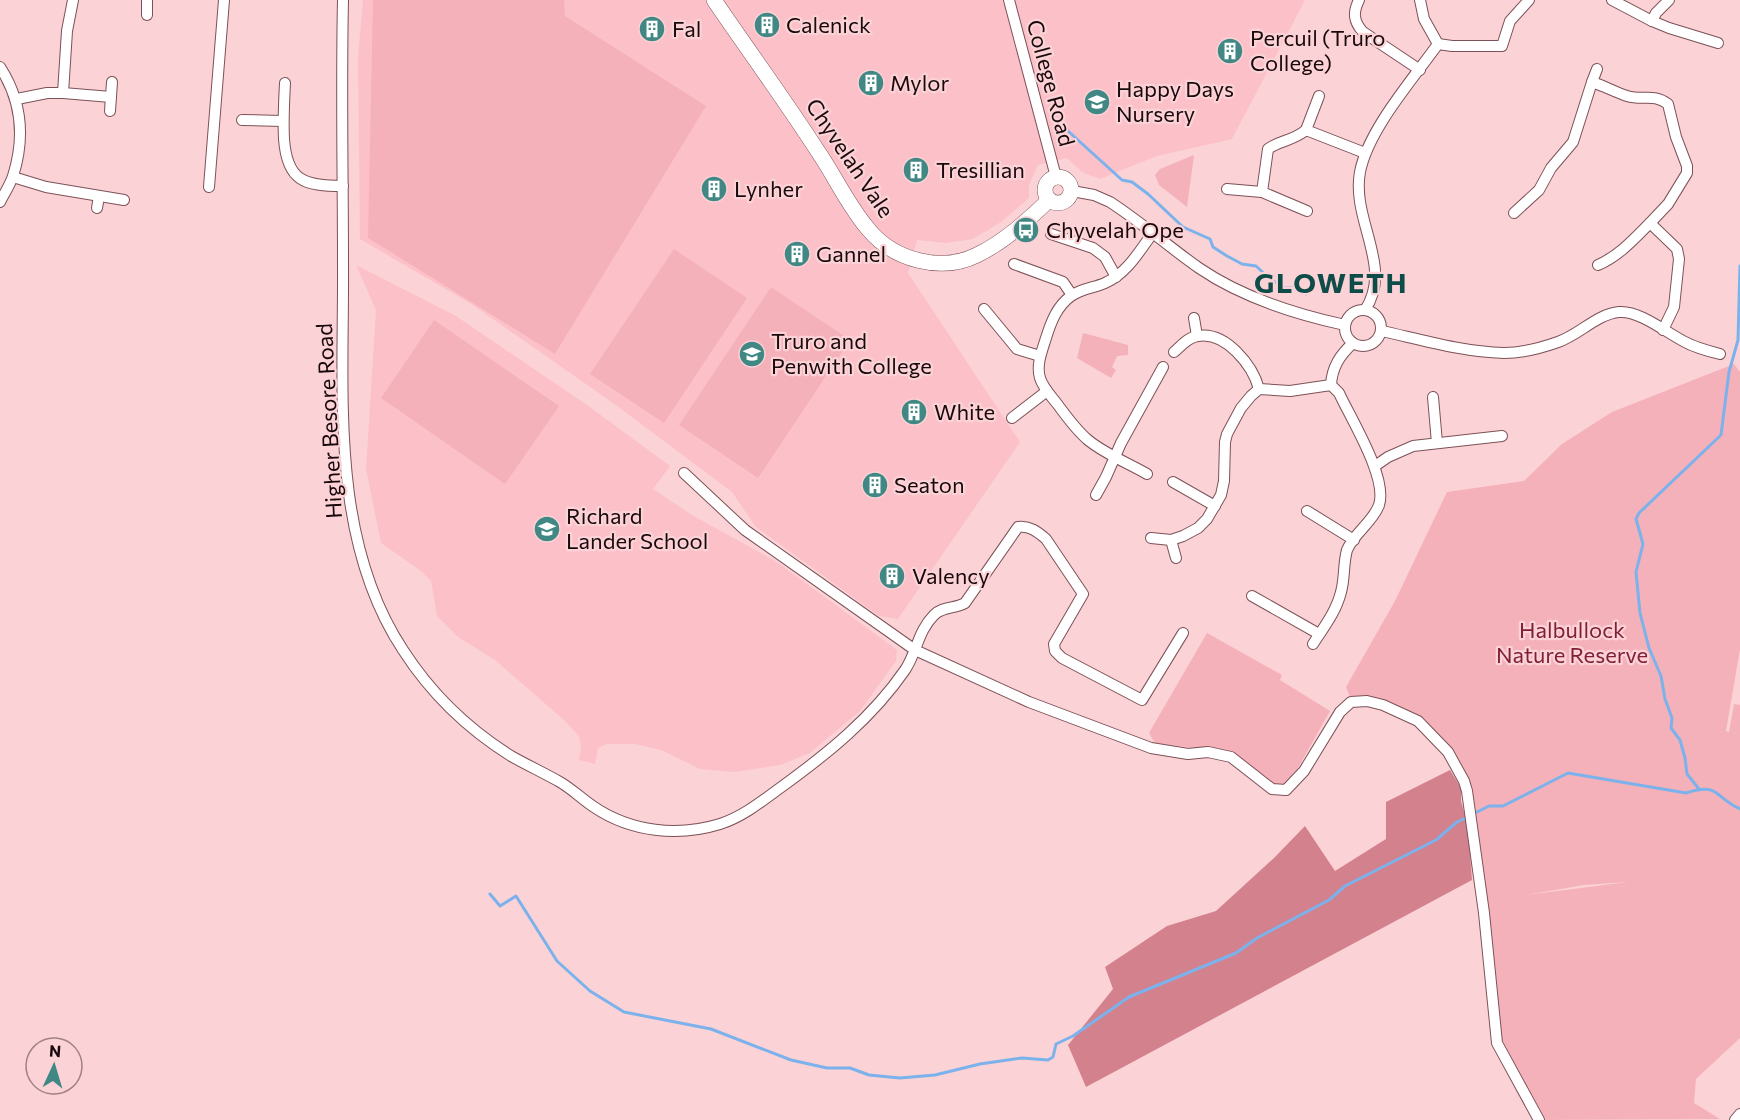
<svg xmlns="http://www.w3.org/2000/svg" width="1740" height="1120" viewBox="0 0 1740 1120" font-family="Commissioner,sans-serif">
	<rect width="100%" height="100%" fill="#fbd2d6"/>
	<g fill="#fcc1c8">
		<path d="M363 0H1305L1232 139 1157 156 1100 179 1082 172 1067 158 1038 165 1029 185V198L1001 222 973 239 946 243 917 240 908 273 1020 442 898 619 879 616 756 527 732 492 613 403 473 305 360 239 358 57Z"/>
		<path d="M356 265 456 316 587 405 670 466 653 489 692 515 777 562 897 650 896 661 860 711 810 753 780 765 734 772 700 769 661 750 635 744H607L598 748 595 764 579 760 581 747 579 736 564 720 495 660 458 637 437 616 431 581 421 571 381 543 366 469 376 310Z"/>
	</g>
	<g fill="#f5b1b9" fill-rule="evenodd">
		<path d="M373 0H564L565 16 706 106 555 354 368 238Z"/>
		<path d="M1194 155 1187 207 1159 185 1155 175 1160 169Z"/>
		<path d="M674 249 747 298 664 423 590 374Z"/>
		<path d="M771 287 850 340 758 478 679 425Z"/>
		<path d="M434 320 559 406 505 484 381 398Z"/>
		<path d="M1083 333 1128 345V355L1117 356 1112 367 1116 370 1111 378 1077 358Z"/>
		<path d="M1734 364 1740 372V649L1726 731 1729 732 1734 704 1740 705V1038L1696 1079 1694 1103 1720 1119 1539 1120 1497 1043 1464 781 1418 721 1351 700 1346 687 1395 601 1447 492 1524 481 1562 444 1612 412ZM1628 882 1526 895 1584 885Z"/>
		<path d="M1207 633 1282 675 1280 680 1330 711 1298 768 1284 785 1275 784 1235 753 1155 743 1149 733Z"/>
	</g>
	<path fill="#d3818d" d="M1450 770 1461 788V801L1468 827 1472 880 1086 1087 1068 1045 1113 989 1105 967 1167 926 1216 911 1274 858 1305 826 1335 871 1386 839V802Z"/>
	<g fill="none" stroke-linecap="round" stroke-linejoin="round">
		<g stroke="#7cb2ec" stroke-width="3">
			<path d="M1065 124 1068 131 1122 180 1132 182 1148 194 1183 227 1210 239 1213 247 1227 256 1242 264 1256 266 1270 279 1285 288H1294L1306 294"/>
			<path d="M1699 789 1687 774 1685 758 1680 740 1671 728 1672 718 1665 699 1661 676 1649 648 1640 613 1636 572 1643 544 1636 519 1639 513 1721 435 1729 372 1738 340 1740 266"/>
			<path d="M1473 814 1489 806H1503L1568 773 1686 793C1719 782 1714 797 1740 809"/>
			<path d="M490 894 500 906 516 896 557 961 590 991 624 1012 711 1029 791 1060 827 1068H850L869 1075 900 1078 935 1075 980 1064 1022 1058 1048 1060 1053 1057 1056 1044 1073 1036 1129 997 1236 953 1257 938 1329 900 1345 886 1436 840 1457 822 1468 817"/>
		</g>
		<defs>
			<g id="street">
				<path d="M343 0C341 88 343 176 343 264 344 392 329 538 403 650 430 692 468 729 511 756 527 765 544 773 560 782 572 789 582 799 594 807 631 832 678 837 720 824 742 817 761 802 780 788 827 754 872 718 905 670 917 652 918 631 934 615 943 606 955 609 965 603L1018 527C1029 525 1038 532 1046 539L1083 594 1054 644 1055 651 1062 658 1142 700 1183 633"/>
				<path d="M1009 0 1056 177"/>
				<path d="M1359 0C1353 12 1353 21 1363 32L1420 70"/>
				<path d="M1420 0 1424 19 1438 44"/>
				<path d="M1612 0 1652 21 1656 13 1669 0"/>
				<path d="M147 15V0"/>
				<path d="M1652 21 1669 28 1718 43"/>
				<path d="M0 67C22 101 25 138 13 176 10 185 4 194 0 202"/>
				<path d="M1592 82 1597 69"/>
				<path d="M285 83C284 102 283 120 284 139 287 181 304 186 343 186"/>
				<path d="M63 93 111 97"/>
				<path d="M1319 96 1306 130 1365 153"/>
				<path d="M17 99 47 93H63L67 31 73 0"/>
				<path d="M110 111 112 82"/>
				<path d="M242 120 283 121"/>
				<path d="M1306 130C1293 141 1278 141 1268 149L1262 192 1307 211"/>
				<path d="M13 177 46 187 124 200"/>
				<path d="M209 187 224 0"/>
				<path d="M1227 189 1262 192"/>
				<path d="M1072 191 1094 195 1110 202C1141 222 1169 247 1199 268 1243 298 1294 314 1345 325"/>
				<path d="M97 208 99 196"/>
				<path d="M1514 213 1539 190 1551 168 1573 142 1592 82C1604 86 1615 92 1627 96 1644 101 1653 93 1668 104L1676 137 1687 166V173L1668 204 1650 223 1677 249 1679 259 1674 307 1663 330"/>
				<path d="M1051 234 1093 248 1105 257 1116 277"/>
				<path d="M1014 264 1063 282 1072 295"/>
				<path d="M1598 265C1619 256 1634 239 1650 223"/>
				<path d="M984 309 1017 349 1040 356"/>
				<circle cx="1363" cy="328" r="18"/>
				<path d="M1365 310C1394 267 1351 220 1360 172 1368 130 1413 79 1438 44L1452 46H1502L1510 21 1529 0"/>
				<path d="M1194 318 1197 336"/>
				<path d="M1382 331C1422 340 1463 352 1504 353 1522 353 1541 348 1558 342 1579 335 1597 314 1619 312 1639 310 1667 333 1685 342 1696 348 1708 351 1720 354"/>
				<path d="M1174 352C1181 346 1188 337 1198 336 1226 331 1253 366 1259 389"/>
				<path d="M1433 397 1437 443"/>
				<path d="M1012 418 1047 391"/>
				<path d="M1375 466 1388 457 1413 446 1502 436"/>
				<path d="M684 473 745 530 915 650 1029 702 1151 748 1188 754 1208 752 1231 757 1272 789 1286 790 1304 771 1340 712 1351 702 1367 701 1383 705 1418 721 1448 752 1464 781 1467 791 1484 913 1497 1043 1539 1120"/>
				<path d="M1147 474C1128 463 1105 454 1088 440 1076 430 1067 417 1058 405 1052 397 1043 388 1040 378 1036 365 1042 351 1046 338 1051 322 1057 306 1071 296 1082 288 1094 288 1105 283 1127 273 1139 252 1152 234"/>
				<path d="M1173 482 1215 506"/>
				<path d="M1096 495 1106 477 1121 443 1163 367"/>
				<path d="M1307 511 1354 540"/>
				<path d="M1151 538 1171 540 1183 536 1198 528 1207 519 1221 495 1224 481 1225 442 1227 434 1241 408 1251 396 1259 389 1290 391 1331 385"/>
				<path d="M1171 540 1176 558"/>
				<path d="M1252 596 1319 634"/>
				<path d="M1313 644C1324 627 1336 612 1341 592 1345 578 1343 564 1347 550 1354 533 1373 522 1379 505 1388 478 1351 419 1339 393L1331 385C1332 367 1340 355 1353 343"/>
				<path d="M1735 1120 1740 1114"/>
			</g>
			<g id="secondary">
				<path d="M714 0C748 50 784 99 817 150 835 176 848 206 869 230 894 260 941 273 977 255 1004 242 1028 220 1049 200"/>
				<circle cx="1058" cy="190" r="13"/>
			</g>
		</defs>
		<use href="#street" stroke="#7c5157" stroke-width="12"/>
		<use href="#secondary" stroke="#7c5157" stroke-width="16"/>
		<use href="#street" stroke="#fff" stroke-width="10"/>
		<use href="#secondary" stroke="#fff" stroke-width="15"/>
	</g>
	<defs>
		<symbol id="building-disc" viewBox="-11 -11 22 22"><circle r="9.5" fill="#418885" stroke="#fbd2d6"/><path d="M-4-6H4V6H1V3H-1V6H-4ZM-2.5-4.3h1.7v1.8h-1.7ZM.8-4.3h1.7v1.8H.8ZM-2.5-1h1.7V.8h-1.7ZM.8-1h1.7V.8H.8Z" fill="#fff"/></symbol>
		<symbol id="school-disc" viewBox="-11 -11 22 22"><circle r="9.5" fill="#418885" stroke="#fbd2d6"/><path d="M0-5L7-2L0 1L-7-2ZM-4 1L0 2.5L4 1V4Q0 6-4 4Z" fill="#fff"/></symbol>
		<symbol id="bus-disc" viewBox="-11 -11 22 22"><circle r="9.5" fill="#418885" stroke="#fbd2d6"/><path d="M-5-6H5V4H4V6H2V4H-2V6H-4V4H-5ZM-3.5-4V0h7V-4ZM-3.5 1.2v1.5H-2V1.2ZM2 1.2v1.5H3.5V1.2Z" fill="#fff"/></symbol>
		<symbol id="university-disc" viewBox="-11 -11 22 22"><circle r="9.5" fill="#418885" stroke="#fbd2d6"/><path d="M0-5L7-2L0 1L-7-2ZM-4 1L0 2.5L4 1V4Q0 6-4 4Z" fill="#fff"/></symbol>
	</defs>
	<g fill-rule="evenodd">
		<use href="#building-disc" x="752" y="10" width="30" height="30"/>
		<use href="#building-disc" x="637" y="14" width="30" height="30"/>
		<use href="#building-disc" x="1215" y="36" width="30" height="30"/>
		<use href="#building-disc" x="856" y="68" width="30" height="30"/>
		<use href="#school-disc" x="1082" y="87" width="30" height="30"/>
		<use href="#building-disc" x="901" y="155" width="30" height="30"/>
		<use href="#building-disc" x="699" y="174" width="30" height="30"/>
		<use href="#bus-disc" x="1011" y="215" width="30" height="30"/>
		<use href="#building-disc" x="782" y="239" width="30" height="30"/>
		<use href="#university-disc" x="737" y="339" width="30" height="30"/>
		<use href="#building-disc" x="899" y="397" width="30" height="30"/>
		<use href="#building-disc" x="860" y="470" width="30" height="30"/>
		<use href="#school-disc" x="532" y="514" width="30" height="30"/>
		<use href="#building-disc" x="877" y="561" width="30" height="30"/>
	</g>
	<g text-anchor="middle" stroke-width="4.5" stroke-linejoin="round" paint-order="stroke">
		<g font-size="22" fill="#19090c" stroke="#fbd2d6" text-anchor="start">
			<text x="786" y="33">Calenick</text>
			<text x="672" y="37">Fal</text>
			<text x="1250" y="46">Percuil (Truro<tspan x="1250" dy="25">College)</tspan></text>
			<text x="890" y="91">Mylor</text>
			<text x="1116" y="97">Happy Days<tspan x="1116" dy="25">Nursery</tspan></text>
			<text x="936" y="178">Tresillian</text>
			<text x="734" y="197">Lynher</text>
			<text x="1046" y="238">Chyvelah Ope</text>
			<text x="816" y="262">Gannel</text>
			<text x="771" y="349">Truro and<tspan x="771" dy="25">Penwith College</tspan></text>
			<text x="934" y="420">White</text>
			<text x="894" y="493">Seaton</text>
			<text x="566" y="524">Richard<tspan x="566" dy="25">Lander School</tspan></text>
			<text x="912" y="584">Valency</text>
		</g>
		<g font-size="22" fill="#19090c" stroke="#fbd2d6">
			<text transform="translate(1051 83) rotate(75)" y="8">College Road</text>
			<text transform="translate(850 158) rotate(56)" y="8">Chyvelah Vale</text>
			<text transform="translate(329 421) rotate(-93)" y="8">Higher Besore Road</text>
		</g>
		<g font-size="22" fill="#811f38" stroke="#fbd2d6">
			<text x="1572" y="638">Halbullock<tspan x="1572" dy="25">Nature Reserve</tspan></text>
		</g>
		<g font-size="28" font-weight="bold" letter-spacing="1.5" fill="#0d4c49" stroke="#fbd2d6">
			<text x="1331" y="293">GLOWETH</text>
		</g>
	</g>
	<g transform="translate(54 1066) rotate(4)"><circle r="28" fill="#fbd2d6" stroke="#a18285" stroke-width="1.5"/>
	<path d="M0-4.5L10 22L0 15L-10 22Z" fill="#418885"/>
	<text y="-9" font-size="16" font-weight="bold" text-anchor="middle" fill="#19090c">N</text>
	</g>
</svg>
